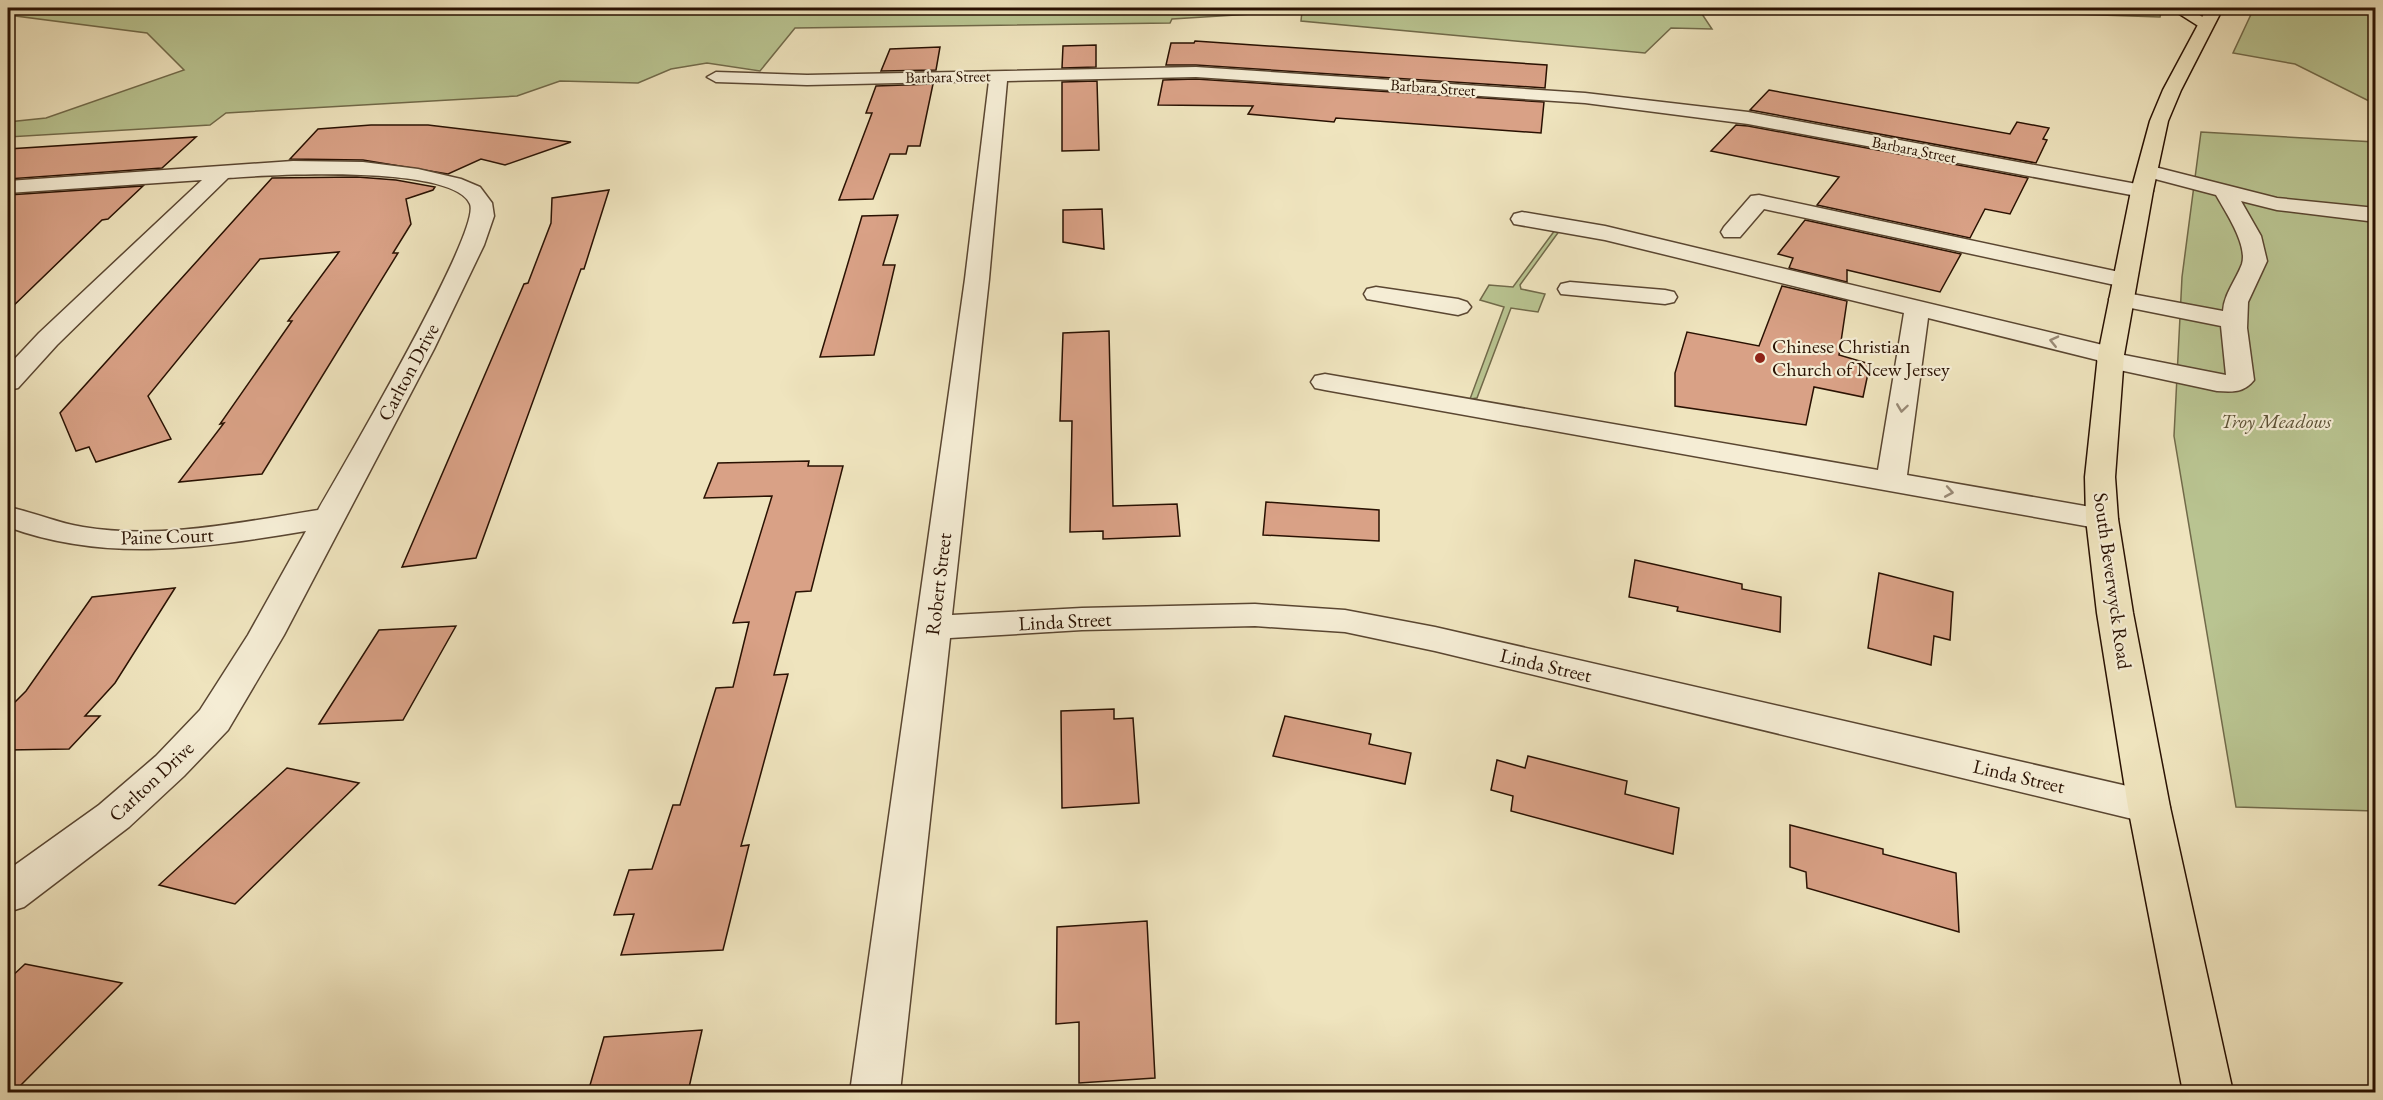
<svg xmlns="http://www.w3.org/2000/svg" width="2383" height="1100" viewBox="0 0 2383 1100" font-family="'EB Garamond',serif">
	<rect width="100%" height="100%" fill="#efe4be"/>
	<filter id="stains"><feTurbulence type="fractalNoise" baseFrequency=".00333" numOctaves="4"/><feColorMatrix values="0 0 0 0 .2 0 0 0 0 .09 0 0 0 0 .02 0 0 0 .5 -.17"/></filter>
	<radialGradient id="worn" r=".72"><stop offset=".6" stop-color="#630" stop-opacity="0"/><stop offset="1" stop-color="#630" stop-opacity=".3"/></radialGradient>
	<g fill="#b9c491" stroke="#716a4a" stroke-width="1.5">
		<path d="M8 8H1698L1712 29 1671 28 1645 53 1301 21 1302 11 1172 19 1170 23 795 28 760 71 707 63 671 69 638 83 560 81 517 96 226 113 210 125 8 137V122L46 118 184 70 147 33 8 15Z"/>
		<path d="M1895 8H2111L2161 13 2160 17Z"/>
		<path d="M2254 8H2375V104L2295 64 2233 53Z"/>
		<path d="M2201 132 2375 142V811L2236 807 2174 436 2182 277Z"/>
		<path d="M1555 230H1560L1520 285 1521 289 1545 294 1538 312 1511 308 1477 398 1470 399 1504 307 1480 300 1489 285 1513 287Z"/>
	</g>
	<g fill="#d9a186" stroke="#291102" stroke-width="1.5">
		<path d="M1195 41 1547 65 1545 88 1196 65H1166L1171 43H1194Z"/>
		<path d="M1096 45V67L1062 68 1063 46Z"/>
		<path d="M940 47 936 70 881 71 890 49Z"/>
		<path d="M1196 79 1544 102 1541 133 1336 118 1334 122 1248 114 1253 106 1158 105 1163 80Z"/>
		<path d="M1097 81 1099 150 1062 151V82Z"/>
		<path d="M933 84 920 146H908L906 154H890L873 199 839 200 872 113H866L876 86Z"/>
		<path d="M1769 90 2010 134 2017 122 2049 128 2043 139 2047 140 2036 163 1750 110Z"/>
		<path d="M371 125H428L571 142 505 165 481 159 448 174 363 160 290 159 318 129Z"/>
		<path d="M1736 125 1748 126 2028 178 2010 214 1985 209 1970 238 1817 205 1839 177 1711 151Z"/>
		<path d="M196 137 162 168 8 179V149Z"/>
		<path d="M357 177 396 180 435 187 433 190 406 199 411 224 393 253H398L262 474 179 482 224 423 220 424 292 321H288L339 252 260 259 148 396 171 439 96 462 89 447 76 451 60 413 272 178Z"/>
		<path d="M143 186 108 219 102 220 8 311V195Z"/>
		<path d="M609 190 584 269H581L476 558 402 567 524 284 528 283 551 223 552 198Z"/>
		<path d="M1102 209 1104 249 1063 242V210Z"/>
		<path d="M898 215 883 265H895L874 355 820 357 862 216Z"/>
		<path d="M1805 220 1961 254 1940 292 1847 270V282L1789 268 1793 258 1778 254Z"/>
		<path d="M1782 286 1847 301 1839 355 1870 364 1863 397 1814 387 1806 425 1675 406V373L1687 332 1759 346Z"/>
		<path d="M1109 331 1113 506 1177 504 1180 536 1103 539V531L1070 532 1072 421H1060L1063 333Z"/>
		<path d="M809 461 808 466H843L811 591 796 592 774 675 788 674 741 846 749 845 723 950 621 955 634 914 614 915 629 870 652 869 673 805H680L716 688 733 687 749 622 733 623 772 496 704 498 718 463Z"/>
		<path d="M1266 502 1379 510V541L1263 535Z"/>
		<path d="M1635 560 1742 584V589L1781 597 1780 632 1677 611 1678 607 1629 597Z"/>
		<path d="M1879 573 1953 592 1950 640 1934 636 1931 665 1868 648Z"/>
		<path d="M175 588 115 683 85 716H100L69 749 8 750V709L26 691 92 597Z"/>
		<path d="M456 626 403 720 319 724 379 630Z"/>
		<path d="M1114 709V719L1133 718 1139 803 1062 808 1061 711Z"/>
		<path d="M1285 716 1371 734 1369 744 1411 753 1405 784 1273 756Z"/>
		<path d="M1528 756 1627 781 1625 794 1679 808 1673 854 1511 811 1513 796 1491 790 1497 760 1525 768Z"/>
		<path d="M287 768 359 783 235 904 159 885Z"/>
		<path d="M1790 825 1883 849V854L1956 873 1959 932 1807 888 1806 872 1790 867Z"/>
		<path d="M1147 921 1155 1078 1079 1083V1022L1056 1024 1057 927Z"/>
		<path d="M25 964 122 983 14 1092H8V980Z"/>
		<path d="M702 1030 688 1092H588L604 1037Z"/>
	</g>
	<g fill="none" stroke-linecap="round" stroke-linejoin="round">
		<defs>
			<g id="minor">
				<path d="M1196 67 1585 93 1748 112 2142 185 2149 187 2153 191 2149 195 2142 197 1748 124 1585 103 1196 77 1007 81 989 279 952 615 1082 608 1255 604 1345 610 1435 627 2149 791 2164 796 2170 807 2164 818 2149 823 1435 651 1345 632 1255 626 1082 630 950 638 900 1092H850L965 279 989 81 807 85 716 82 707 77 716 72 807 75Z"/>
				<path d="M293 161 363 162 418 169 461 179 480 187 492 203 494 216 484 245 434 349 284 635 228 730 184 776 129 827 24 907 8 912V870L99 805 156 756 200 710 248 635 306 531C205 548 106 563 8 527V507C33 512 57 523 83 527 160 540 242 522 318 510 340 471 482 231 470 204 453 164 267 175 228 178L57 345 18 388 8 390V366L39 333 202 180 8 193V181Z"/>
				<path d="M2147 165 2277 198 2376 208V222L2277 210 2241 201 2261 236 2267 261 2248 302 2247 328 2254 380C2244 393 2232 392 2217 391L2110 368 2101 366 2097 360 1928 318 1907 475 2102 509 2113 512 2118 519 2113 526 2102 529 1325 390 1315 388 1311 382 1315 376 1325 374 1878 470 1904 313 1605 240 1514 224 1511 219 1514 214 1522 212 1605 226 2111 347 2120 349 2124 355 2226 375 2221 326 2121 306 2112 304 2109 299 2112 294 2121 292 2223 311C2224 294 2236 280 2242 264 2248 245 2225 211 2216 195L2140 175 2137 171 2140 167Z"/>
				<path d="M1759 195 2124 273 2133 275 2136 280 2133 285 2124 287 1764 209 1740 237H1724L1721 232 1724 227 1751 196Z"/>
				<path d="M1570 282 1665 290 1674 292 1677 297 1674 302 1665 304 1561 294 1558 289 1561 284Z"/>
				<path d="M1376 287 1458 299 1467 302 1471 307 1467 312 1458 315 1367 299 1364 294 1367 289Z"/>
			</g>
			<path id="major" d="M2207 8H2223L2181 90 2168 121 2153 191 2124 355 2115 477 2118 519 2133 613 2170 807 2233 1092H2183L2128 807 2097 613 2086 519 2085 477 2098 355 2131 191 2150 121 2163 90Z"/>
			<path id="highway" d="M2170 8H2188L2214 24 2212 27H2200Z"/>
		</defs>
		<use href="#minor" stroke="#5a4631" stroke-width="3"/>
		<use href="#major" stroke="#291102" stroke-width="3"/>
		<use href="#highway" stroke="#291102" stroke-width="3"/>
		<use href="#minor" fill="#f5edd5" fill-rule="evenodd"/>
		<use href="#major" fill="#efe4be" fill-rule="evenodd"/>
		<use href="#highway" fill="#efe4be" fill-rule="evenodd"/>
	</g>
	<defs><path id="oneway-chevron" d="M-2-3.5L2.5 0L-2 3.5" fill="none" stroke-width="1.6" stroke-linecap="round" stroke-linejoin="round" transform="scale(1.5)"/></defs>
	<g stroke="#998a76">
		<use href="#oneway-chevron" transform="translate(2054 341) rotate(-167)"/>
		<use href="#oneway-chevron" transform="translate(1902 408) rotate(98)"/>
		<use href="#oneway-chevron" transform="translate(1949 492) rotate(10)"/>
	</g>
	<circle fill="#8f2418" stroke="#f5edd5" stroke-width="2" cx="1760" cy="358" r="6"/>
	<g text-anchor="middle" stroke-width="4.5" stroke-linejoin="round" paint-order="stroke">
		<g font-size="16" fill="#291102" stroke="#f5edd5">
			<text transform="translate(948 76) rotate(-1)" y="6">Barbara Street</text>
			<text transform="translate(1433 87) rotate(4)" y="6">Barbara Street</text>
			<text transform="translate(1914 149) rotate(11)" y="6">Barbara Street</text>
		</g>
		<g font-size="20" fill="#291102" stroke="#f5edd5" text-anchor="start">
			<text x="1772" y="353">Chinese Christian<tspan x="1772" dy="23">Church of Ncew Jersey</tspan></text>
		</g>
		<g font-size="20" fill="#291102" stroke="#f5edd5">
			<text transform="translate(408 372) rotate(-62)" y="7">Carlton Drive</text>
			<text transform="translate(167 536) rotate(-2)" y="7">Paine Court</text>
			<text transform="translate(2113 581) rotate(82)" y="7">South Beverwyck Road</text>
			<text transform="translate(938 584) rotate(-83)" y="7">Robert Street</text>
			<text transform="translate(1065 621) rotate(-3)" y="7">Linda Street</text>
			<text transform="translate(1546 665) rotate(13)" y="7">Linda Street</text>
			<text transform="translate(2019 776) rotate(13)" y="7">Linda Street</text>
			<text transform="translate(151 781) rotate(-43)" y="7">Carlton Drive</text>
		</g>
		<g font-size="20" font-style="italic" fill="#5b5034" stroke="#f5edd5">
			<text x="2276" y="428">Troy Meadows</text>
		</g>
	</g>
	<rect width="2383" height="1100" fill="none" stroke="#efe4be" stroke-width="30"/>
	<rect x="9" y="9" width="2365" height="1082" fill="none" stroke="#291102" stroke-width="3"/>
	<rect x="15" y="15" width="2353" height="1070" fill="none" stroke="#291102" stroke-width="1.5"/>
	<rect width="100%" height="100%" filter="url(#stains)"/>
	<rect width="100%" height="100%" fill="url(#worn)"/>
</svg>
